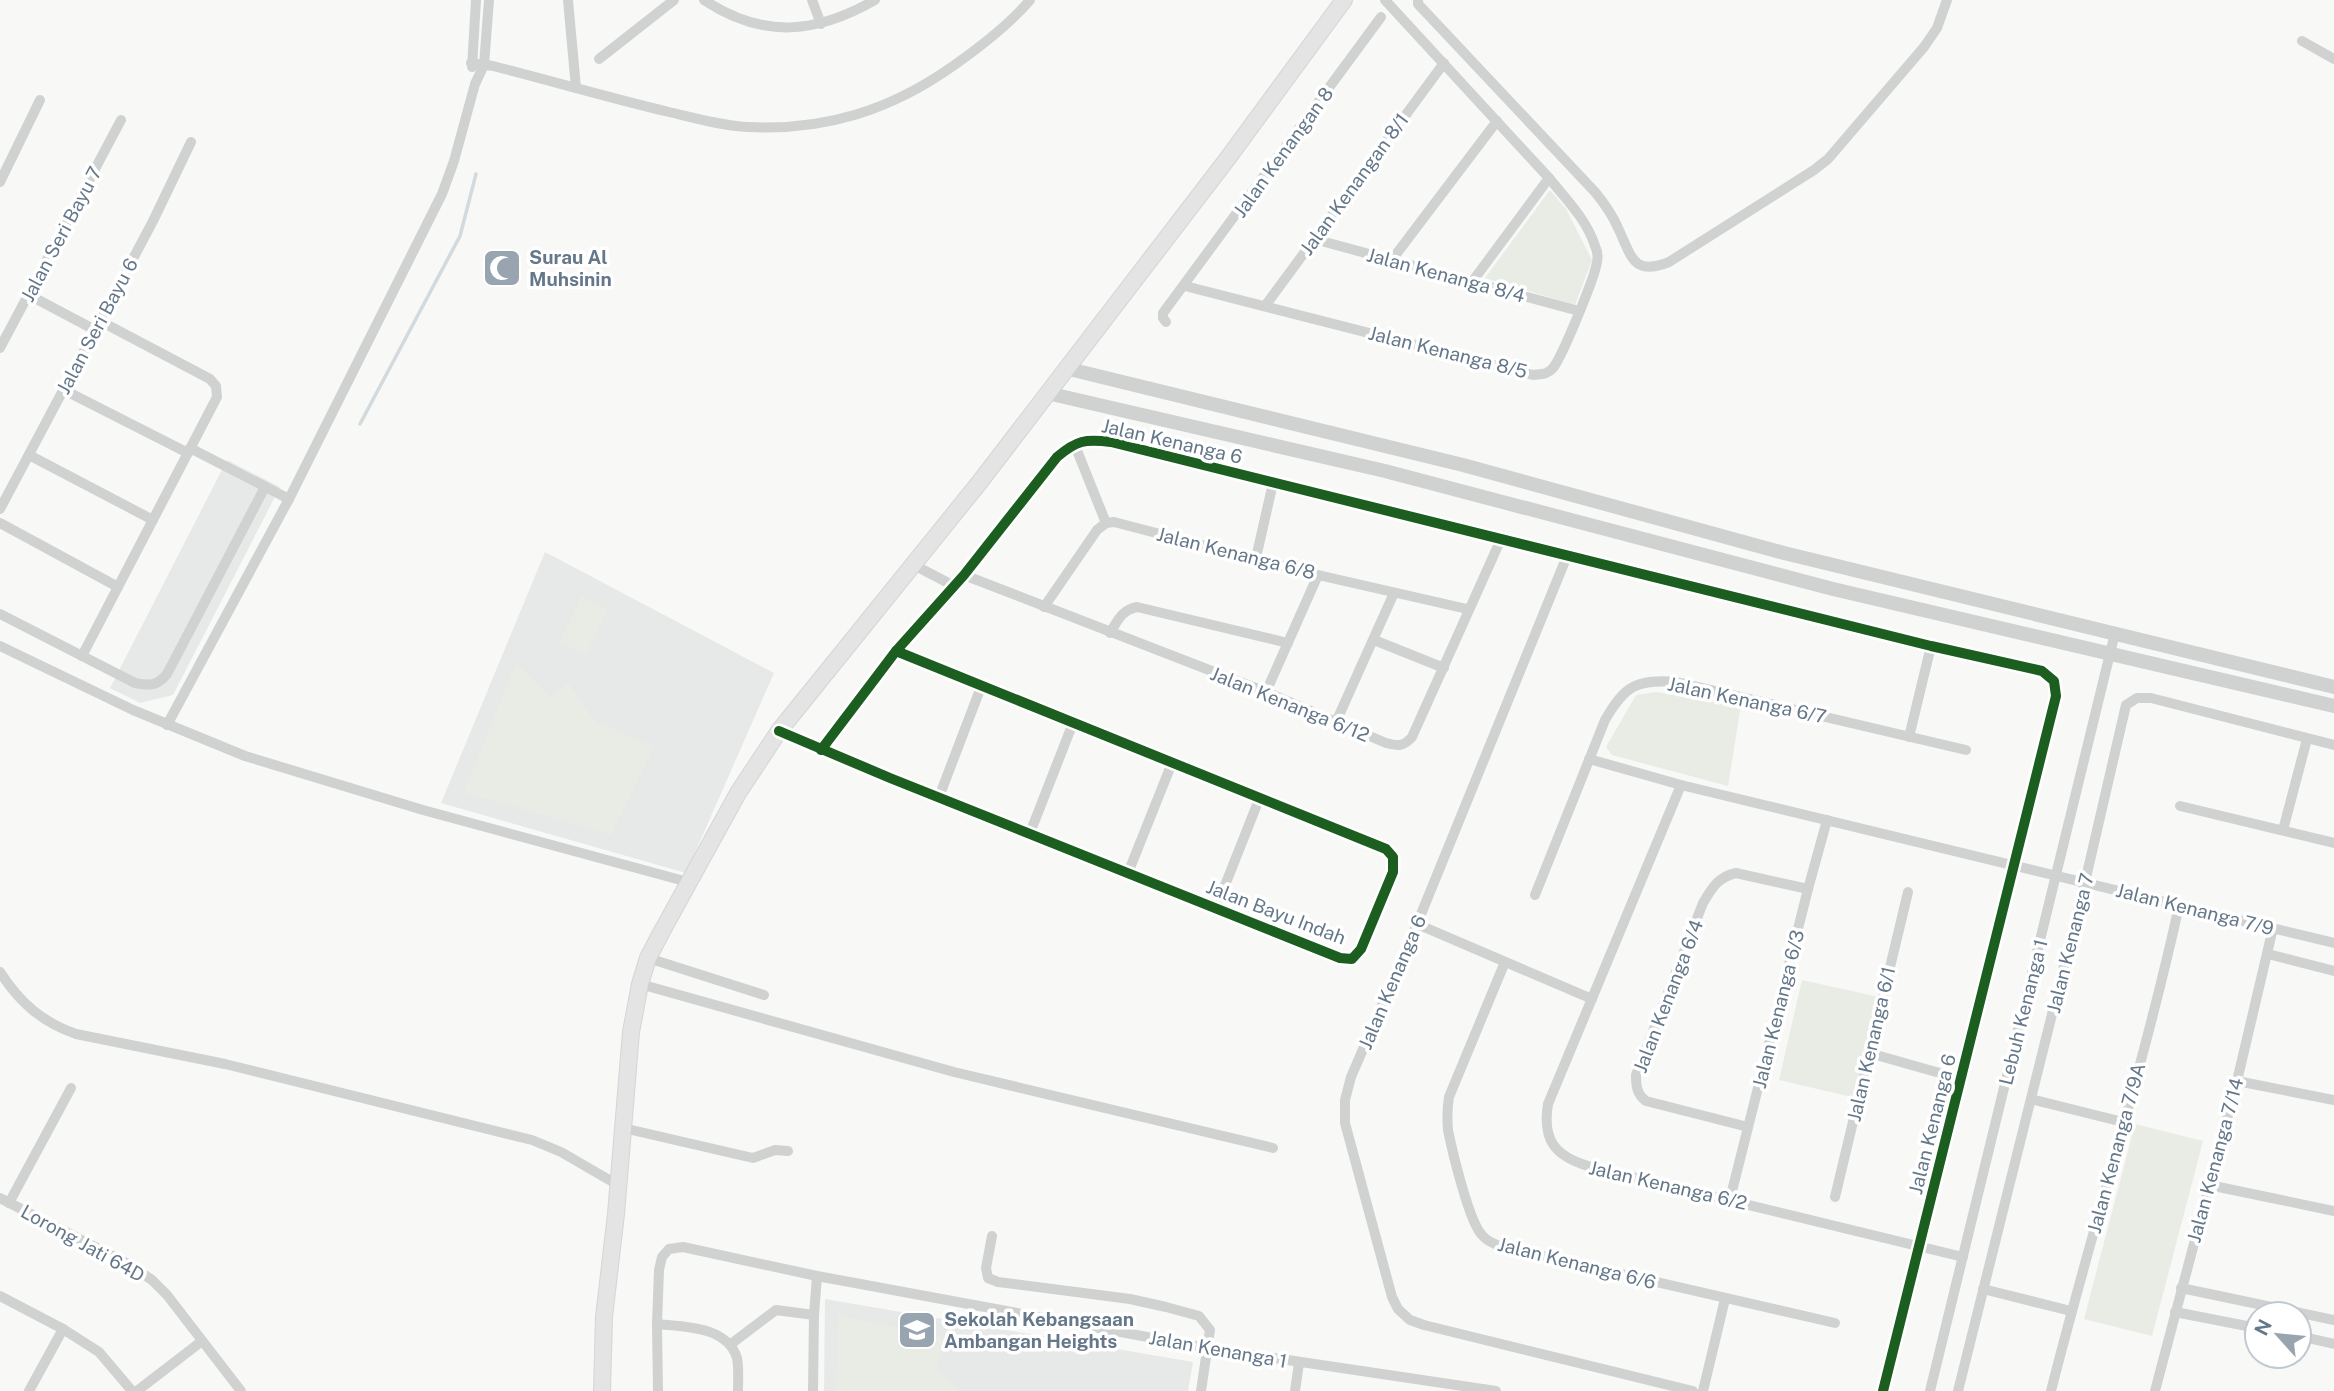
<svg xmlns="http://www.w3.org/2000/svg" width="2334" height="1391" viewBox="0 0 2334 1391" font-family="'Public Sans',sans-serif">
	<rect width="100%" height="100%" fill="#f8f8f7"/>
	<g fill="#e7e8e8">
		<path d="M227 460 280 487 173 695 140 703 110 688Z"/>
		<path d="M545 552 774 673 686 873 441 803Z"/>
		<path d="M825 1299 1193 1362 1188 1391H824Z"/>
	</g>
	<g fill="#e8ece5">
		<path d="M1550 190 1566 209 1592 260 1575 305 1485 278Z"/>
		<path d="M582 596 608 609 586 655 559 642Z"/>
		<path d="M516 663 550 697 568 683 595 721 654 747 611 835 464 792Z"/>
		<path d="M1656 692 1741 705 1728 786 1612 755 1606 747 1636 695Z"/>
		<path d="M1802 980 1879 997 1856 1098 1779 1080Z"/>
		<path d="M2135 1124 2203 1141 2152 1336 2084 1319Z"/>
		<path d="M838 1315 943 1337 937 1370 959 1391H836Z"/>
	</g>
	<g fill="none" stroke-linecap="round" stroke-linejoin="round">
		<path stroke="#d2dadd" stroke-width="3.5" d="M360 424 460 236 476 174"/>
		<defs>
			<path id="secondary" d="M602 1391 604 1317 616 1214 631 1032 640 984 648 958 661 933 738 793 779 731 979 483 1228 158 1344 0"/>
		</defs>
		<use href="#secondary" stroke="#d3d5d7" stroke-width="18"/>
		<g stroke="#d0d2d2" stroke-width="10">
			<path d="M568 0 576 88"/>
			<path d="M704 0C763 39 816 34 875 0"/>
			<path d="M812 0 821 24"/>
			<path d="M1418 0V4L1595 192C1605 204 1613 216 1619 230 1632 258 1634 276 1669 262L1814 170 1828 159 1924 47 1937 28 1947 0"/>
			<path d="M2302 41 2334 59"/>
			<path d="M599 59 674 0"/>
			<path d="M471 63 493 66C552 81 610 98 669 112 695 118 722 126 748 127 825 131 891 110 953 66 980 47 1009 25 1030 0"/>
			<path d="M472 67 476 0"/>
			<path d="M0 182 40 100"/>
			<path d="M1314 239 1579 311"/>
			<path d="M1391 261 1497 121"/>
			<path d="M1472 282 1549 178"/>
			<path d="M1185 286 1533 375C1541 374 1547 375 1553 368 1562 357 1595 277 1597 262 1598 257 1597 250 1595 246 1587 220 1566 199 1549 178L1385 0"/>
			<path d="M29 295 95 330"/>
			<path d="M1265 306 1444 63"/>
			<path d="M1166 322 1163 318V313L1381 17"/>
			<path d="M0 348 121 120"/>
			<path d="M64 390 188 453"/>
			<path d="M1074 443 1106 523"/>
			<path d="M190 448 289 499"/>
			<path d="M29 455 153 520"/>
			<path d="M0 509 153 221 191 142"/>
			<path d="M0 523 118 587"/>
			<path d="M1567 556 1417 924 1351 1077 1345 1100V1123L1392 1297 1398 1309 1410 1320 1424 1325 1693 1391"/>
			<path d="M1256 558 1273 483"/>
			<path d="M914 565 954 586"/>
			<path d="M964 575 1266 692 1386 743C1398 746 1403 747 1412 737L1501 539"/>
			<path d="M1044 607 1097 530 1106 523 1114 522 1318 575 1467 609"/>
			<path d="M0 614 135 683C150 686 157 686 167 674L265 487"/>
			<path d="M1110 633C1118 620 1122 610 1137 607L1288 643"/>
			<path d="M1374 640 1444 668"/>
			<path d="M0 646 133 710 245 756 423 810 688 882"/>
			<path d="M82 656 217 397 216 386 210 379 100 321"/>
			<path d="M1266 692 1318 575"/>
			<path d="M1336 722 1394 593"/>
			<path d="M167 725 289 499 442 194 454 161 475 84 484 65 489 0"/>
			<path d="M779 731 890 778 1340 958 1352 959 1361 949 1393 872V857L1386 849 896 651"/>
			<path d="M1909 737 1931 646"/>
			<path d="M821 750 896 651 964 575 1057 457C1077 440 1085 439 1111 442L1931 646 2042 671 2054 681 2056 696 1883 1391"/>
			<path d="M1589 759 1681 785 2334 943"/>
			<path d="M1681 785 1548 1104C1542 1140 1555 1156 1588 1166L1963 1257"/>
			<path d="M939 797 981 687"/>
			<path d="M2180 806 2334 843"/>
			<path d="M2283 830 2307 739"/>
			<path d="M1030 833 1073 723"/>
			<path d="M1128 873 1172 763"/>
			<path d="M1535 895 1605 720C1625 685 1637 679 1677 682L1966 750"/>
			<path d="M1216 908 1260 797"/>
			<path d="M1417 924 1592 999"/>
			<path d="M2268 954 2334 971"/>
			<path d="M648 958 764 995"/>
			<path d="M1505 962 1449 1097C1447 1109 1447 1119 1448 1130 1452 1150 1469 1222 1482 1235 1490 1245 1505 1247 1517 1250L1835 1323"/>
			<path d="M0 972C20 1003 42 1022 76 1034L225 1064 532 1140 561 1152 618 1185"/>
			<path d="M640 984 954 1072 1273 1148"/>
			<path d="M1869 1053 1961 1079"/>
			<path d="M2237 1081 2334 1100"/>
			<path d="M2031 1099 2123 1122"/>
			<path d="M1748 1127 1646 1101C1637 1094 1636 1087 1636 1075L1703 903C1712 888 1718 877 1736 873L1808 889"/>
			<path d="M623 1128 753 1158 775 1150 788 1151"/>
			<path d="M2209 1185 2334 1211"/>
			<path d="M1835 1197 1908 892"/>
			<path d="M0 1198 130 1265 152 1280 167 1295 241 1391"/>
			<path d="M1730 1199 1808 889 1827 820"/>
			<path d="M9 1203 71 1088"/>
			<path d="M992 1236 986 1268 988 1278 998 1282 1130 1299 1166 1307 1199 1316 1210 1330 1201 1391"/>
			<path d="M2181 1288 2334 1320"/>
			<path d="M1983 1289 2071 1311"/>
			<path d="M0 1296 63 1329 99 1352 132 1391"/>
			<path d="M2175 1312 2257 1328"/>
			<path d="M657 1324C685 1327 727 1326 737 1358 739 1368 738 1381 738 1391"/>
			<path d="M2299 1336 2334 1344"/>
			<path d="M731 1344 776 1310 814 1315"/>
			<path d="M29 1391 63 1329"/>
			<path d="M137 1391 202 1341"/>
			<path d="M658 1391 657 1324 659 1270 662 1257 669 1249 683 1247 817 1276 1207 1348 1496 1391"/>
			<path d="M813 1391 814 1315 817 1276"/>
			<path d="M1295 1391 1299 1363"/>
			<path d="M1703 1391 1725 1299"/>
			<path d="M1930 1391 2115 633"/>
			<path d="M1958 1391 2085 882 2126 705 2137 698H2151L2334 745"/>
			<path d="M2051 1391C2092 1229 2143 1069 2179 906"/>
			<path d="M2155 1391 2237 1081 2273 928"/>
		</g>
		<g stroke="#d0d2d2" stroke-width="14">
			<path d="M1065 368 1463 465 1784 553 2334 687"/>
			<path d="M1047 393 1385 471 1833 589 2334 706"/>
		</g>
		<use href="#secondary" stroke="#e3e4e3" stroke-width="16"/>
		<defs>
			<g id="cycleway">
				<path d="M779 731 890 778 1340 958 1352 959 1361 949 1393 872V857L1386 849 896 651"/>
				<path d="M821 750 896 651 964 575 1057 457C1077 440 1085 439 1111 442L1931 646 2042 671 2054 681 2056 696 1883 1391"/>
			</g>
		</defs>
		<use href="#cycleway" stroke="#fff" stroke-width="15"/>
		<use href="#cycleway" stroke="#1b5e20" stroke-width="10"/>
	</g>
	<defs>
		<symbol id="mosque-square" viewBox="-11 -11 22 22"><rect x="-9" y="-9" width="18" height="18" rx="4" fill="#98a5b0" stroke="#fff"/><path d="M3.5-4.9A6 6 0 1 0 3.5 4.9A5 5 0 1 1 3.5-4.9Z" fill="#fff"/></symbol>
		<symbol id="school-square" viewBox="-11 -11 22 22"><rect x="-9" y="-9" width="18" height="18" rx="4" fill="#98a5b0" stroke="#fff"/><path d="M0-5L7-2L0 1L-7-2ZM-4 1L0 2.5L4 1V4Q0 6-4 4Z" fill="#fff"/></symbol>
	</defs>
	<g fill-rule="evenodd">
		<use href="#mosque-square" x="480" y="246" width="44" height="44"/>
		<use href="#school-square" x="895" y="1308" width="44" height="44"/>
	</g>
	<g text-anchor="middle" stroke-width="7" stroke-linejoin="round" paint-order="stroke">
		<g font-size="19" fill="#65788a" stroke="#fff">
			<text transform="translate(1283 152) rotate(-54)" y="7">Jalan Kenangan 8</text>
			<text transform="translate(1354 184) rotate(-54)" y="7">Jalan Kenangan 8/1</text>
			<text transform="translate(61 234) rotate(-62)" y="7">Jalan Seri Bayu 7</text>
			<text transform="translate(1446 275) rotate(15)" y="7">Jalan Kenanga 8/4</text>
			<text transform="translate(97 326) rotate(-62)" y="7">Jalan Seri Bayu 6</text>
			<text transform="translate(1448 352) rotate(14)" y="7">Jalan Kenanga 8/5</text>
			<text transform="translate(1172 441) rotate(13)" y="7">Jalan Kenanga 6</text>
			<text transform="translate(1236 553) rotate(14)" y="7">Jalan Kenanga 6/8</text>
			<text transform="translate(1747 700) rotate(12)" y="7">Jalan Kenanga 6/7</text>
			<text transform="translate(1290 704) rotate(22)" y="7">Jalan Kenanga 6/12</text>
			<text transform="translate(2195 909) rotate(14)" y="7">Jalan Kenanga 7/9</text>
			<text transform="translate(1276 912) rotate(21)" y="7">Jalan Bayu Indah</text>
			<text transform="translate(2070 943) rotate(-76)" y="7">Jalan Kenanga 7</text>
			<text transform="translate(1392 982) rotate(-67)" y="7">Jalan Kenanga 6</text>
			<text transform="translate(1668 996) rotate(-69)" y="7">Jalan Kenanga 6/4</text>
			<text transform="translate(1778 1009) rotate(-76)" y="7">Jalan Kenanga 6/3</text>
			<text transform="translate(2023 1012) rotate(-76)" y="7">Lebuh Kenanga 1</text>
			<text transform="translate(1871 1044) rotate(-77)" y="7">Jalan Kenanga 6/1</text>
			<text transform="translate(1932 1124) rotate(-76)" y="7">Jalan Kenanga 6</text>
			<text transform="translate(2116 1148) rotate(-75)" y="7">Jalan Kenanga 7/9A</text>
			<text transform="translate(2215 1160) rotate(-75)" y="7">Jalan Kenanga 7/14</text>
			<text transform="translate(1668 1185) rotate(13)" y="7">Jalan Kenanga 6/2</text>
			<text transform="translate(83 1243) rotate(29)" y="7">Lorong Jati 64D</text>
			<text transform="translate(1577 1263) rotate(14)" y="7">Jalan Kenanga 6/6</text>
			<text transform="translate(1218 1349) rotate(10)" y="7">Jalan Kenanga 1</text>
		</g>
		<g font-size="19" font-weight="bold" fill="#65788a" stroke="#fff" text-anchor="start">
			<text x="529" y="264">Surau Al<tspan x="529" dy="22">Muhsinin</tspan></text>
			<text x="944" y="1326">Sekolah Kebangsaan<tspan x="944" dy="22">Ambangan Heights</tspan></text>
		</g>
	</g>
	<g transform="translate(2278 1335) rotate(297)"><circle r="33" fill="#ffffff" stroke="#c1c9d0" stroke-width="2"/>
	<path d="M0-5L12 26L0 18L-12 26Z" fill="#98a5b0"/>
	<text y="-10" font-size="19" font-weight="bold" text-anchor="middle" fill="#65788a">N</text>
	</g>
</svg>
